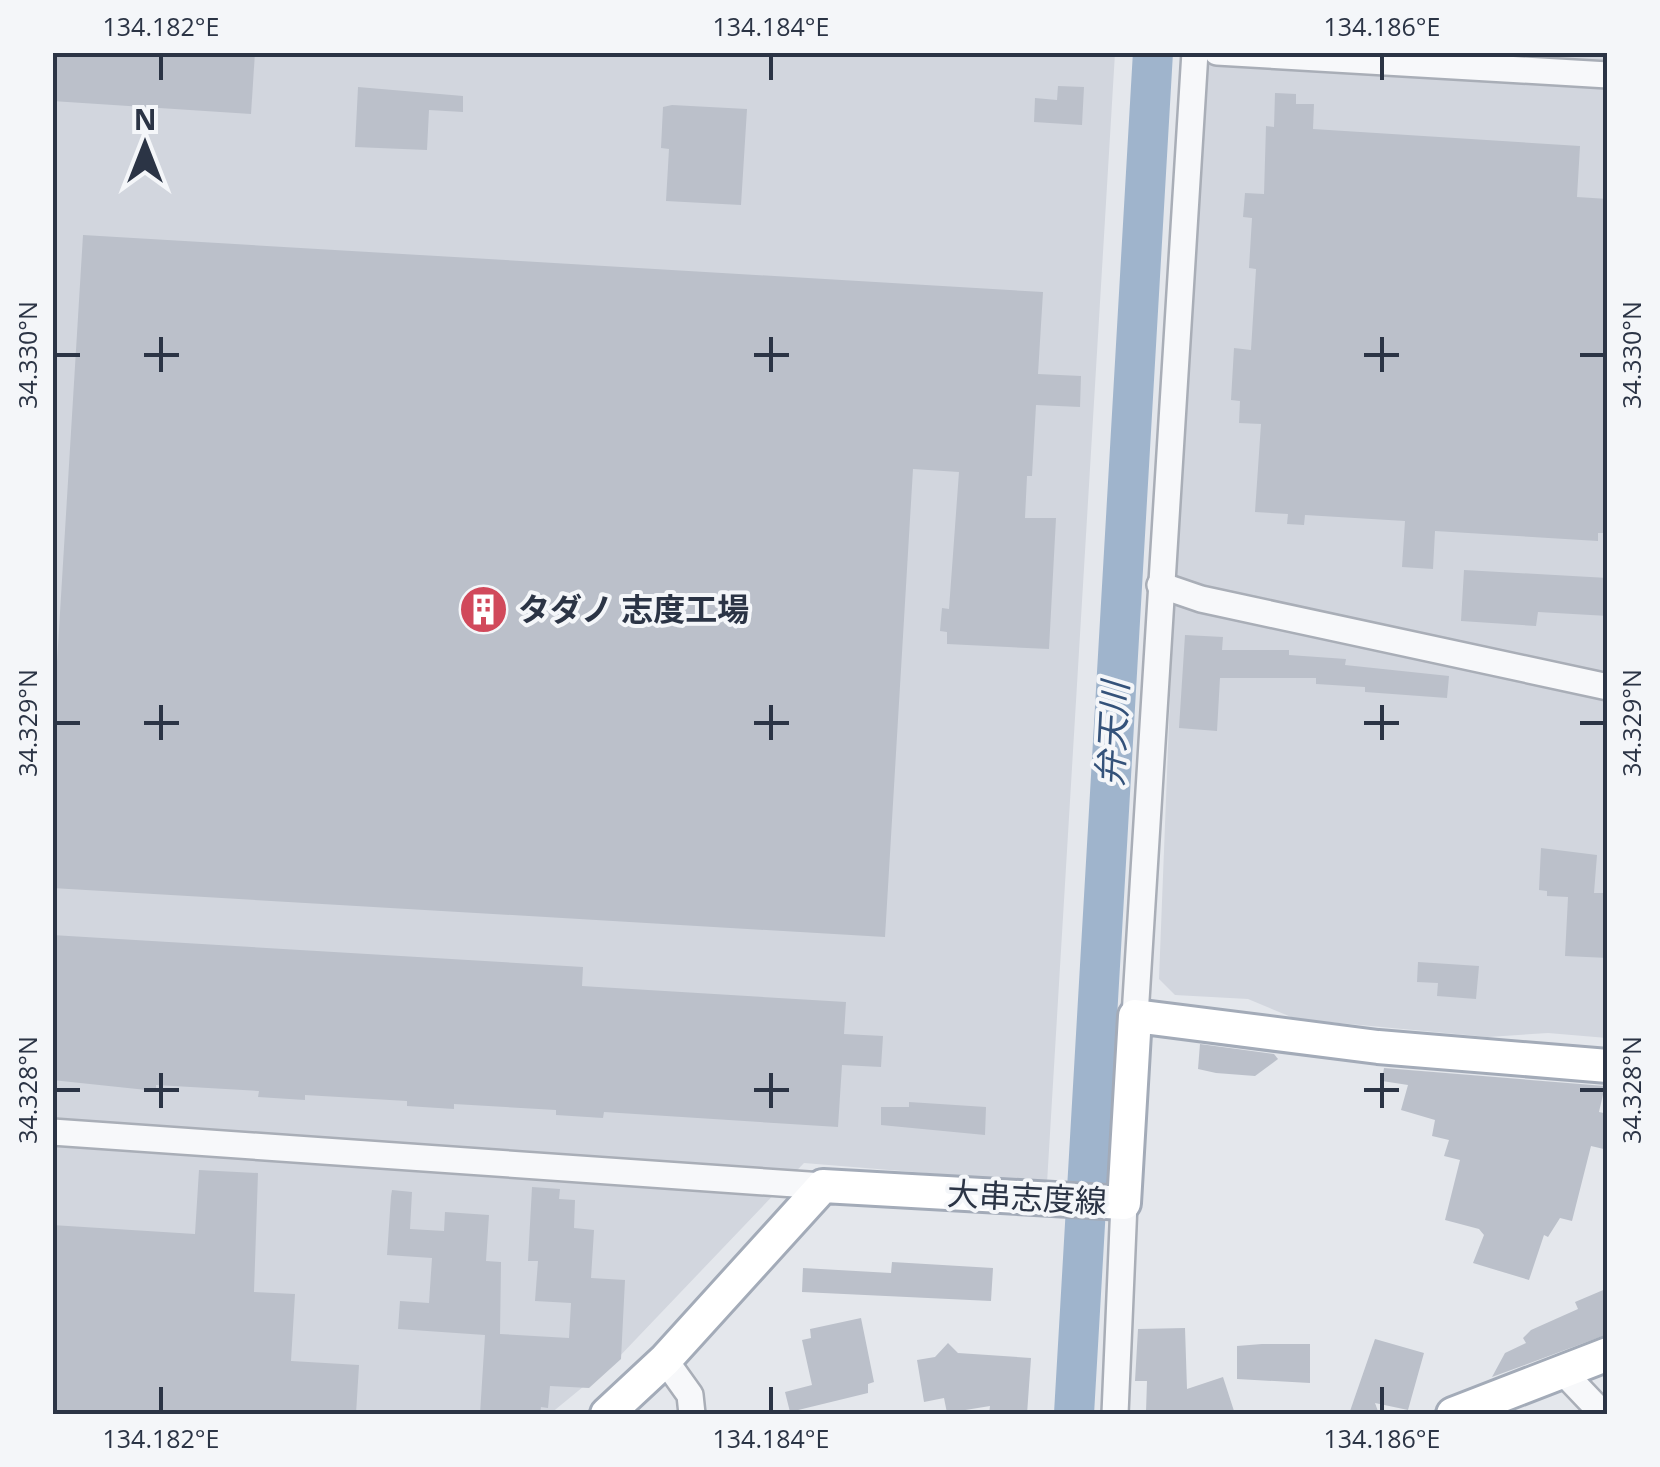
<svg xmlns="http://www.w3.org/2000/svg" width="1660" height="1467" viewBox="0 0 1660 1467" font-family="'Open Sans','Noto Sans JP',sans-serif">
	<rect width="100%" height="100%" fill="#e4e7ec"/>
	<g fill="#d2d6de">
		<path d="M52 53H1115L1047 1183 804 1163 617 1359 550 1414H53Z"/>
		<path d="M1195 53H1607V1038L1548 1033 1488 1037 1296 1019 1248 999 1175 995 1159 979Z"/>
	</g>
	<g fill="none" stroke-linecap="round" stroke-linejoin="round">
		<path stroke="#9fb4cc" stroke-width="40" d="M1074 1414 1153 52"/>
	</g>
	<g fill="#bbc0ca">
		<path d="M52 52H255L251 114 52 101Z"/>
		<path d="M1058 86 1084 87 1082 125 1034 122 1035 98 1057 100Z"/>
		<path d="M358 87 463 96V112L429 110 427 150 355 147Z"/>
		<path d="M1275 93 1296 94V104H1314L1313 129 1580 146 1577 197 1608 199V533H1598V541L1435 531 1433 569 1402 567 1405 521 1305 515 1304 525 1287 524 1288 514 1255 512 1261 424 1239 423 1240 401 1231 400 1234 348 1251 350 1256 269 1249 268 1252 218 1243 217 1245 193 1264 194 1266 126 1274 127Z"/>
		<path d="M672 105 747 109 741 205 666 201 669 149 661 148 663 107Z"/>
		<path d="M83 235 1043 292 1038 374 1081 376 1080 407 1036 405 1032 476H1027L1025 518H1056L1049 649 947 644V632L940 631 942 608 949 609 959 472 913 469 885 937 52 888V744Z"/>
		<path d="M1464 570 1608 578V616L1538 612 1536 626 1461 621Z"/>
		<path d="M1185 635 1223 637 1222 650H1289V655L1346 659 1345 665 1449 676 1447 698 1365 692V687L1316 684V678H1220L1217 731 1179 728Z"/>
		<path d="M1541 848 1597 855 1594 893H1608V958L1565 956 1568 897 1547 896V891L1539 890Z"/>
		<path d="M52 935 583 967 582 986 846 1002 844 1034 883 1036 881 1067 842 1065 838 1127 604 1112 603 1118 556 1115V1110L454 1104V1109L407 1106V1101L305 1095V1100L258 1097 259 1091 156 1085V1091L52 1080Z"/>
		<path d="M1418 962 1479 966 1476 999 1437 996 1438 983 1417 982Z"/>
		<path d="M1200 1044 1274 1054 1278 1059 1255 1076 1216 1073 1198 1069Z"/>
		<path d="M1384 1068 1605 1086 1599 1112 1608 1114V1150L1591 1146 1572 1221 1560 1218 1548 1237 1544 1235 1529 1280 1473 1263 1484 1235 1479 1229 1445 1220 1460 1160 1444 1156 1449 1140 1432 1136 1435 1120 1401 1110 1408 1085 1382 1081Z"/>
		<path d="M909 1102 986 1107 985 1135 881 1125V1107H909Z"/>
		<path d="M199 1170 258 1173 254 1292 295 1294 291 1361 359 1365 356 1414H52V1225L195 1234Z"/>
		<path d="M532 1187 560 1189 559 1199 575 1200 574 1228 594 1230 591 1278 625 1280 621 1359 589 1388 550 1386 548 1408 541 1407 540 1414H480L485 1335 398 1329 400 1301 429 1303 432 1258 387 1255 391 1196 392 1190 412 1192 410 1229 444 1231 445 1212 489 1215 486 1261 501 1262 500 1334 569 1338 571 1303 535 1301 538 1261H528Z"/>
		<path d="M892 1262 993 1268 991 1301 802 1292 803 1268 891 1273Z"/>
		<path d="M1608 1288V1334L1492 1377 1505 1353 1526 1343 1523 1338 1531 1330 1578 1309 1575 1302Z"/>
		<path d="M861 1318 874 1382 868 1384V1393L790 1412 785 1392 812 1385 802 1340 811 1338 810 1329Z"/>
		<path d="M1185 1328 1187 1389 1223 1377 1234 1411 1146 1412 1147 1381H1135L1138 1329Z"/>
		<path d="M1375 1339 1424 1353 1408 1410 1375 1403 1379 1414H1349Z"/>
		<path d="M948 1343 958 1353 1031 1358 1027 1414H989L990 1406 947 1413 944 1398 924 1402 917 1360 935 1357Z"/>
		<path d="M1262 1344H1310V1383L1237 1379V1346Z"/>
	</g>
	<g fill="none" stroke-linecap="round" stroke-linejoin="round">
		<defs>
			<g id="minor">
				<path d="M1217 52 1608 75"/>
				<path d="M1160 585 1201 599 1608 687"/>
				<path d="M1135 1016 1195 52"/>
				<path d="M52 1132 823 1186"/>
				<path d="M665 1360 690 1395 692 1414"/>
				<path d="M1563 1372 1603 1414"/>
				<path d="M1115 1414 1124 1203"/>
			</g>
			<g id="major">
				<path d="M607 1414 665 1360 823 1186 1124 1203 1135 1016 1378 1047 1608 1066"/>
				<path d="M1453 1414 1608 1354"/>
			</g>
		</defs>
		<use href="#minor" stroke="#a9aeb7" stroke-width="30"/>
		<use href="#major" stroke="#a3abb8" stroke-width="38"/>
		<use href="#minor" stroke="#f7f8fa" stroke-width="25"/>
		<use href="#major" stroke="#fff" stroke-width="32"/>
	</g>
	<path fill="none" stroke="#2b3445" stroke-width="4" d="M161 55V80M771 55V80M1382 55V80M161 337V372M771 337V372M1382 337V372M55 355H80M144 355H179M754 355H789M1364 355H1399M1580 355H1605M161 705V740M771 705V740M1382 705V740M55 723H80M144 723H179M754 723H789M1364 723H1399M1580 723H1605M161 1073V1108M771 1073V1108M1382 1073V1108M55 1090H80M144 1090H179M754 1090H789M1364 1090H1399M1580 1090H1605M161 1387V1412M771 1387V1412M1382 1387V1412"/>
	<defs>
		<symbol id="building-disc" viewBox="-11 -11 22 22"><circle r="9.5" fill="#d1495b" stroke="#f4f6f9"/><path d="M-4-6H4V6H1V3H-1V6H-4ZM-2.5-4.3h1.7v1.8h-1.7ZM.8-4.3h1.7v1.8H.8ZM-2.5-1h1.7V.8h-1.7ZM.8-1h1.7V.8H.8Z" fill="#fff"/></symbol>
	</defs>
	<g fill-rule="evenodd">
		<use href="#building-disc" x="456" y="582" width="55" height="55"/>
	</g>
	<g text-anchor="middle" stroke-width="8" stroke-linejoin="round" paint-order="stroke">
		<g font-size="32" font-weight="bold" fill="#2b3445" stroke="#f4f6f9" text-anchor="start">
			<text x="518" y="621">タダノ 志度工場</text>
		</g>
		<g font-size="32" fill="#2b3445" stroke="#f4f6f9">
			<text transform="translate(1027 1198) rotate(3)" y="11">大串志度線</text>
		</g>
		<g font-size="35" font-style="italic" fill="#34527a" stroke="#f4f6f9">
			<text transform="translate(1113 734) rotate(-87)" y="12">弁天川</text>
		</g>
	</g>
	<rect width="1660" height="1467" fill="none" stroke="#f4f6f9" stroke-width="110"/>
	<g transform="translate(145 145)" stroke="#f4f6f9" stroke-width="8" paint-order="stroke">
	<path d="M0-8L18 38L0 25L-18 38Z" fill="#2b3445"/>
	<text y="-15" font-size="28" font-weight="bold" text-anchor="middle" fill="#2b3445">N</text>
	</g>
	<rect x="55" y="55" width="1550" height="1357" fill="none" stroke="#2b3445" stroke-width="4"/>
	<g font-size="25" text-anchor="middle" fill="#2b3445">
		<text x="161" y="36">134.182°E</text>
		<text x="771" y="36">134.184°E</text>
		<text x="1382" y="36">134.186°E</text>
		<text transform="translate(28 355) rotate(-90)" y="9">34.330°N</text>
		<text transform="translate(1632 355) rotate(-90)" y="9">34.330°N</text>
		<text transform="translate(28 723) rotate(-90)" y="9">34.329°N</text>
		<text transform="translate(1632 723) rotate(-90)" y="9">34.329°N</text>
		<text transform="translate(28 1090) rotate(-90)" y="9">34.328°N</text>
		<text transform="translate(1632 1090) rotate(-90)" y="9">34.328°N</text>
		<text x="161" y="1448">134.182°E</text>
		<text x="771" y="1448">134.184°E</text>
		<text x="1382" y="1448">134.186°E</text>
	</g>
</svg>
